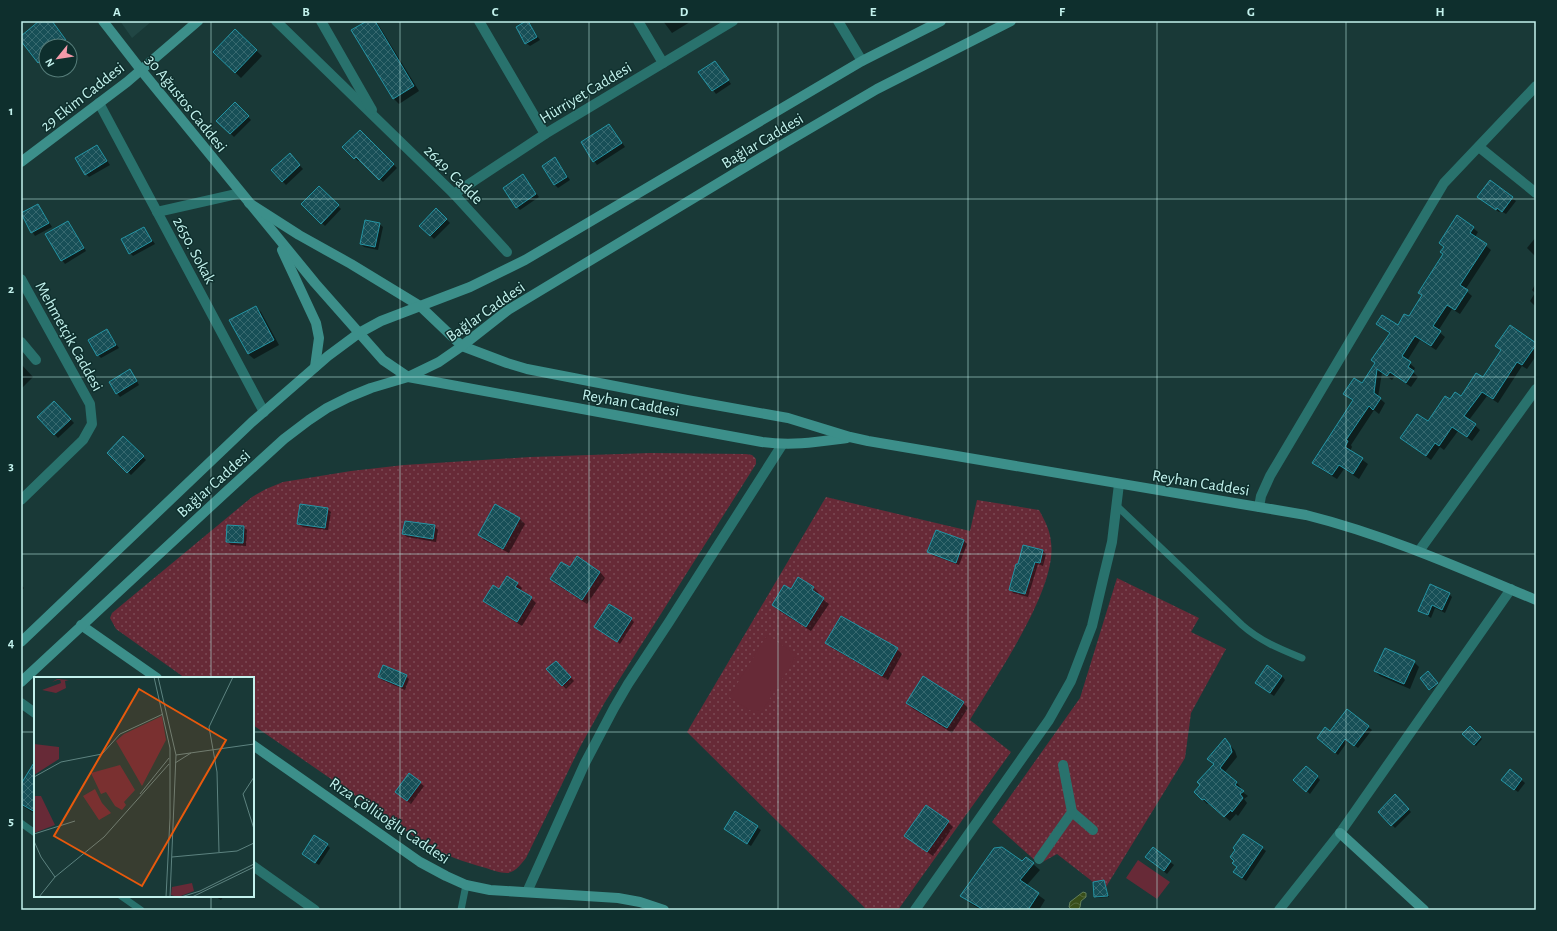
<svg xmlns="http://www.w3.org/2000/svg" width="1557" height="931" viewBox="0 0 1557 931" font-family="'Alegreya Sans',sans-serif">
	<defs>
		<pattern id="green-dots" width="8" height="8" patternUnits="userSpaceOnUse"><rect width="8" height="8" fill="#672a37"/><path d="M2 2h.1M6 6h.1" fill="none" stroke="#7b4954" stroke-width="1.8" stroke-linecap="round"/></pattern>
		<pattern id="water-waves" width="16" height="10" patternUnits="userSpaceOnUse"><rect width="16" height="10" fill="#384e19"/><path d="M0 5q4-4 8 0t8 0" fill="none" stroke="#53683b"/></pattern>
		<pattern id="building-cross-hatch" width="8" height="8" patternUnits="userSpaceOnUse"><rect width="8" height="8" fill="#174f57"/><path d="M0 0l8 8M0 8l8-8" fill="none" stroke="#37696f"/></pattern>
	</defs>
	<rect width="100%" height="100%" fill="#193937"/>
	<g fill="#214644">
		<path d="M120 21H152L132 38Z"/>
		<path d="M559 907 603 910H506L508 908Z"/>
	</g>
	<g fill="url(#green-dots)">
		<path d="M650 453 746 454 752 455 756 459V464L605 702 580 747 526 858C521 864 516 872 507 873 500 873 492 870 486 868 464 862 444 855 425 844L253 725V678H185L116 629 110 618 112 613 252 497 266 489 283 482 351 471 404 465 530 457Z"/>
		<path d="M826 497 970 531 977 500 1039 510C1045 521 1050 530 1051 542 1058 589 994 679 970 720L1011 752 898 910H867L687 732Z"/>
		<path d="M1117 578 1199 618 1191 632 1226 649 1191 713 1185 758 1106 887 1104 880 1093 882 1057 854 1039 864 992 822 1080 698Z"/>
	</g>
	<g fill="#672a37">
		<path d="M767 635 797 655 759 716 729 697Z"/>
		<path d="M1138 860 1170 882 1157 899 1126 878Z"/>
	</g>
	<path fill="url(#water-waves)" stroke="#627f59" d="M1083 892 1086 893V897L1081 901 1080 907 1078 910H1072L1069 907 1070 902Z"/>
	<g fill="#0007">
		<path d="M41 21H51L71 45 46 46V65L44 67 21 40V37Z"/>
		<path d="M369 21H375L378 24 419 91 399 104 394 99 353 30Z"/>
		<path d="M663 21H690V22L672 33Z"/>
		<path d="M527 22 540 40 530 46 526 43Z"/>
		<path d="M235 30 262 56 241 78 214 52Z"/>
		<path d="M715 62 731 84 716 94 700 72Z"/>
		<path d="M235 103 251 120 234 137 218 121Z"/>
		<path d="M609 125 625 147 597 165 582 143Z"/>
		<path d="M360 131 397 168 383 182 360 160 358 161 344 147Z"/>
		<path d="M97 146 110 165 89 177 86 174Z"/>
		<path d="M290 155 303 169 286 185 272 170Z"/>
		<path d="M555 158 570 180 558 188 554 184Z"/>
		<path d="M523 175 539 197 520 210 517 207Z"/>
		<path d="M319 187 341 209 325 226 302 204Z"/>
		<path d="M1512 198 1516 201 1506 214 1501 211 1499 212 1482 200Z"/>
		<path d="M38 205 52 227 35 236 21 214Z"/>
		<path d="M436 209 450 223 434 239 420 225Z"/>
		<path d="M68 222 86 251 65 264 62 260Z"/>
		<path d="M379 224 383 227 378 250 364 247 361 244Z"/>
		<path d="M144 228 155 244 133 256 130 253Z"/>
		<path d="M1473 228 1478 232 1475 237 1491 250 1465 290 1472 296 1460 314 1452 309 1438 331 1445 337 1436 350 1420 340 1407 361 1415 368 1413 372 1418 377 1411 387 1395 376 1392 380 1382 373 1378 397 1385 403 1379 414 1374 410 1351 445 1352 447 1350 451 1368 464 1359 479 1344 469 1337 479 1319 468 1314 463 1353 401 1344 394 1362 385 1376 363 1390 334 1377 324 1398 326 1409 318 1423 296 1444 254V247L1440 243Z"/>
		<path d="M1536 237V257L1527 248Z"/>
		<path d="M1536 283V307L1530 301 1535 293 1532 290Z"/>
		<path d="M256 307 261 312 279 345 254 359 248 354Z"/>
		<path d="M107 331 119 348 101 358 98 355Z"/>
		<path d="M1536 344V356L1527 369 1522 366 1498 403 1487 396 1469 420 1480 430 1472 441 1458 431 1444 450 1440 447 1431 460 1401 438 1428 423 1450 401 1461 398 1483 378 1501 351 1496 346Z"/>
		<path d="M21 364 33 377 21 389Z"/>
		<path d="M133 374 139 385 120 397 117 393Z"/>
		<path d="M54 402 74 423 58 438 38 417Z"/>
		<path d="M123 438 146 460 131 475 108 453Z"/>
		<path d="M495 506 520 519 525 524 509 553 484 540 479 535Z"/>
		<path d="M327 509 331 512 328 530 302 527 299 524Z"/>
		<path d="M434 526 438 530 436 542 407 537 403 534Z"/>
		<path d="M243 527 247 530 246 546 231 545 227 542Z"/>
		<path d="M964 541 967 544 959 565 932 555 929 552Z"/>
		<path d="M1043 551 1046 554 1043 566 1038 564 1028 597 1013 593 1010 589Z"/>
		<path d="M600 572 605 578 587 604 556 584 551 579Z"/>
		<path d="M799 579 814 588 819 593 817 595 829 604 811 631 778 610 773 605 791 591Z"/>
		<path d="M517 583 522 588 520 592 531 598 536 603 522 626 490 606 485 601 499 590Z"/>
		<path d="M21 585 24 588 21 591Z"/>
		<path d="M1449 594 1452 597 1445 613 1435 608 1431 618 1419 610Z"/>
		<path d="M631 619 634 622 620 644 596 627Z"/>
		<path d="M827 642 897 649 902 654 888 680 832 648Z"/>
		<path d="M556 662 574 681 566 689 548 669Z"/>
		<path d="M1414 662 1419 667 1410 689 1380 676 1375 671Z"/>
		<path d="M1428 673 1438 684 1431 690 1421 679Z"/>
		<path d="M406 676 409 679 405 690 382 680 379 677Z"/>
		<path d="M1282 676 1285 680 1274 696 1260 686Z"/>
		<path d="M907 702 963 703 968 708 952 733 912 708Z"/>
		<path d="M1368 727 1372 730 1358 748 1348 741 1338 755 1322 741 1330 732Z"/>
		<path d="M1470 728 1482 739 1476 746 1464 734Z"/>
		<path d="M1225 739 1235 751 1237 757 1224 773 1237 783 1241 788 1240 790 1248 796 1244 799 1247 803 1238 816 1236 814 1230 821 1210 803 1207 804 1196 792 1215 765Z"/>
		<path d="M35 763V814L21 805V786Z"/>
		<path d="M1510 770 1525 783 1518 792 1506 783Z"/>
		<path d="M409 774 424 786 411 804 399 795Z"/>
		<path d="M1317 777 1320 780 1310 794 1295 780Z"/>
		<path d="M1395 796 1411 812 1395 828 1379 812Z"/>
		<path d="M735 813 761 830 751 846 728 832Z"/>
		<path d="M948 822 953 827 933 856 905 836Z"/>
		<path d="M1243 835 1266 851 1246 881 1238 875 1236 850Z"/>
		<path d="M327 845 330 848 319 865 306 857Z"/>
		<path d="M1146 857 1170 862 1174 865 1167 874Z"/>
		<path d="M1026 858 1040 870 1026 886 1045 900 1039 910H981L968 902 961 895Z"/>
		<path d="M1104 881 1109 897 1096 898 1095 896Z"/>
		<path d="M214 896H224L221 900Z"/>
	</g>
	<g fill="url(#building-cross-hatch)" stroke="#2594a4">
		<path d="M39 21H52L66 40 59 46H46V56L38 63 21 41V36Z"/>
		<path d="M367 21H375L414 86 393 99 351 30Z"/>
		<path d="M526 21H528L537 37 525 44 516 27Z"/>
		<path d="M235 29 257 50 235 73 213 52Z"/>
		<path d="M715 61 729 80 712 91 698 72Z"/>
		<path d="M235 102 249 116 230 134 216 121Z"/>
		<path d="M609 124 622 143 593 162 581 142Z"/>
		<path d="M360 130 394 164 379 180 356 157 354 159 342 147Z"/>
		<path d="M97 145 107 161 85 175 75 158Z"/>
		<path d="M290 153 300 165 282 182 271 170Z"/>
		<path d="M555 157 567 177 554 185 542 166Z"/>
		<path d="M523 174 536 194 516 208 503 188Z"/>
		<path d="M1490 180 1513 197 1502 212 1497 208 1496 210 1477 197Z"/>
		<path d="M319 186 339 205 321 224 301 204Z"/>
		<path d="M38 204 49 223 31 233 21 213Z"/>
		<path d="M436 208 447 219 430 236 419 226Z"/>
		<path d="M1457 215 1474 227 1470 233 1487 244 1460 285 1468 290 1455 310 1447 305 1433 326 1441 331 1431 346 1415 336 1402 356 1411 362 1408 367 1414 371 1406 383 1390 372 1387 376 1377 369 1374 393 1381 398 1373 410 1369 406 1346 440 1348 441 1345 447 1363 458 1353 474 1339 465 1332 475 1312 463 1353 400 1343 394 1354 378 1362 383 1375 363 1371 360 1390 333 1376 324 1382 315 1398 325 1404 314 1409 316 1422 295 1418 293 1443 254 1440 252 1444 247 1439 243Z"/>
		<path d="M365 220 380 223 375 247 360 244Z"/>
		<path d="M68 221 84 248 61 261 45 234Z"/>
		<path d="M144 227 152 241 129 254 121 239Z"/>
		<path d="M256 306 274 340 248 354 229 320Z"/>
		<path d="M1510 325 1536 343V345L1522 365 1517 362 1493 399 1482 392 1464 416 1476 424 1467 437 1452 427 1439 446 1435 443 1426 456 1400 438 1417 414 1428 421 1445 396 1450 399 1455 392 1461 396 1476 373 1483 377 1501 350 1495 346Z"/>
		<path d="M107 329 116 345 97 356 88 340Z"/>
		<path d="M130 369 137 381 116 394 109 382Z"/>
		<path d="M54 401 71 419 54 435 37 417Z"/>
		<path d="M123 436 144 456 127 473 107 453Z"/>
		<path d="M300 504 328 508 325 528 297 524Z"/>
		<path d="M495 504 520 518 503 549 478 535Z"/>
		<path d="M405 521 435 525 433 539 402 534Z"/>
		<path d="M227 525 244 526 243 543 226 542Z"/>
		<path d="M936 530 964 540 956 563 927 552Z"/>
		<path d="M1023 545 1043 550 1040 563 1035 562 1025 594 1009 590 1016 564H1018Z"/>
		<path d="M577 556 600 572 582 600 550 579 561 562 570 567Z"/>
		<path d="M507 576 518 583 515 587 532 597 517 622 483 601 493 585 499 589Z"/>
		<path d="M798 577 814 587 812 590 824 598 806 627 772 605 784 585 791 589Z"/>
		<path d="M1430 584 1450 593 1442 610 1432 605 1428 615 1418 611Z"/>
		<path d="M609 604 632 618 617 642 594 627Z"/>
		<path d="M841 616 898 648 882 676 825 643Z"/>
		<path d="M1385 648 1415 661 1404 684 1374 671Z"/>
		<path d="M556 661 571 677 562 686 546 669Z"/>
		<path d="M383 665 407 675 402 687 378 677Z"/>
		<path d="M1267 665 1282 676 1270 693 1255 683Z"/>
		<path d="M1428 671 1438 683 1429 690 1420 678Z"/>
		<path d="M923 676 964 702 947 728 906 703Z"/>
		<path d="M1347 709 1369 726 1354 746 1345 739 1335 753 1317 738 1325 727 1330 731Z"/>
		<path d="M1470 726 1481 737 1474 745 1462 734Z"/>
		<path d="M1225 738 1230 745 1232 752 1220 768 1237 782 1235 785 1244 791 1240 794 1243 798 1232 812 1231 810 1224 817 1204 799 1202 800 1194 792 1200 785 1197 782 1214 764 1207 759Z"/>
		<path d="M35 761V812L21 804V784Z"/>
		<path d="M1306 766 1318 776 1306 792 1293 780Z"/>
		<path d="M1510 769 1522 779 1514 790 1501 780Z"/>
		<path d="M409 773 421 782 407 801 395 792Z"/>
		<path d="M1395 794 1409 809 1391 826 1378 812Z"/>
		<path d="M926 805 949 821 927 852 904 836Z"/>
		<path d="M735 811 758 826 747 844 724 829Z"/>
		<path d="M1243 834 1263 847 1242 878 1233 872 1237 867 1232 863 1234 861 1230 857 1235 850 1233 848Z"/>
		<path d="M314 835 328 844 315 863 302 854Z"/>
		<path d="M1002 847 1022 861 1026 857 1034 863 1020 880 1039 893 1028 910H984L960 896 994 848Z"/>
		<path d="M1153 847 1171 861 1164 871 1145 857Z"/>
		<path d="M1104 880 1108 896 1094 897 1093 882Z"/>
	</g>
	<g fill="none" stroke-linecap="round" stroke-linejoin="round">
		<g stroke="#29726d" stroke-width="7">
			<path d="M1118 507 1242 625C1260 641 1280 649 1302 658"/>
			<path d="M21 823 35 833"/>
			<path d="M121 896 141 910"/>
			<path d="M461 910 466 885"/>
		</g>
		<g stroke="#29726d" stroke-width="10">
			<path d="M276 21 454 194 507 252"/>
			<path d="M321 21 372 110"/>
			<path d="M479 21 545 134"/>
			<path d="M638 21 663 63"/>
			<path d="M838 21 862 61"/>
			<path d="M99 103 264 412"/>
			<path d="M1479 147 1536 193"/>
			<path d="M454 194 545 134 733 21"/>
			<path d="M157 212 241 193"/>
			<path d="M21 279 90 404 92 424 83 440 21 500"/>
			<path d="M21 342 36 360"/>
			<path d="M1259 507 1261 496 1270 476 1444 183 1536 86"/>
			<path d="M1419 551 1536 389"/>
			<path d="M21 703 35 713"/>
			<path d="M1072 812 1093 830"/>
			<path d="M1039 859 1072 812 1063 765"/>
			<path d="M253 866 315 910"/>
			<path d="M527 892 585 763 614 708 628 684 669 622 782 445"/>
			<path d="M915 910 1049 720 1071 681 1092 626 1104 575 1112 542 1119 484"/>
			<path d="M1279 910 1340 833 1511 589"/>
		</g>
		<g stroke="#3c8f8a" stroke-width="10">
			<path d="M103 21 141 70 315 283 383 360 408 377 762 442C793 446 817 442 847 438"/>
			<path d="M21 162 127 82 198 21"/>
			<path d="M249 203 299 235 351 264 420 306 462 346 507 363 527 369 687 400 788 418 850 437 868 441 1306 515C1386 535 1460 568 1536 600"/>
			<path d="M282 250 316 323 319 338 315 367"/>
			<path d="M81 625 157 678"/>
			<path d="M21 642 252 422 328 356 359 333 381 321 470 287 525 260 862 61 941 21"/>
			<path d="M21 682 227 491 284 439 309 420 327 408 349 397 371 388 408 377 439 362 462 346 508 310 785 143 877 89 1011 21"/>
			<path d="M253 745 420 862 446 876 466 885 490 890 618 898 640 902 664 910"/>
			<path d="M1340 833 1424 910"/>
		</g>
	</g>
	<path fill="none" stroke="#c3f2ed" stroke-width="1" stroke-opacity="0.55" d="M211 21V678M400 21V910M589 21V910M778 21V910M968 21V910M1157 21V910M1346 21V910M21 199H1536M21 377H1536M21 554H1536M21 732H35M253 732H1536M211 896V910"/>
	<g text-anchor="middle" stroke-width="3" stroke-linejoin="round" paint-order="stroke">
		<g font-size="16" fill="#c3f2ed" stroke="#0e2f2d">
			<text transform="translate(585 92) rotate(-31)" y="6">Hürriyet Caddesi</text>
			<text transform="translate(82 96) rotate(-38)" y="6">29 Ekim Caddesi</text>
			<text transform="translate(187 103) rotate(51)" y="6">30 Ağustos Caddesi</text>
			<text transform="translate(762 140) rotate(-31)" y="6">Bağlar Caddesi</text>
			<text transform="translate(454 174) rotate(45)" y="6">2649. Cadde</text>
			<text transform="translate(195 250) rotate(62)" y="6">2650. Sokak</text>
			<text transform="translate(485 311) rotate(-35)" y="6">Bağlar Caddesi</text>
			<text transform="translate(70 336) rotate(61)" y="6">Mehmetçik Caddesi</text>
			<text transform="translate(631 402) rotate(10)" y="6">Reyhan Caddesi</text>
			<text transform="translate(1201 482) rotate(9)" y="6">Reyhan Caddesi</text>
			<text transform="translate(213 483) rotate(-42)" y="6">Bağlar Caddesi</text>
			<text transform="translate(390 820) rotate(34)" y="6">Rıza Çöllüoğlu Caddesi</text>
		</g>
	</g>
	<g transform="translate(34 677)">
		<rect width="220" height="220" fill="#193937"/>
		<path d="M23 2 35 3 31 4 32 11 22 16 8 13 27 6 26 2 18 5ZM128 39 132 63 108 109 82 64 90 57ZM0 67 25 70V82L0 98ZM86 88 101 113 90 125 92 128 88 133 81 129 72 115 67 117 57 96ZM61 112 68 126 77 136 65 143 49 119ZM0 119H7L21 148 0 156ZM158 206 160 214 144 220 137 218 138 210Z" fill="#672a37"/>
		<path fill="none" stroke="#5d8380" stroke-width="1" d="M120 0 136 71V141L132 220M124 0 142 78 136 220M142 78 220 67M141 86 157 76M0 100 27 85 68 77 86 57 129 37M220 100 209 117 220 152M106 117 135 81M0 157 41 144M0 164 7 180 21 200M185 175 183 95 175 50 199 0M138 180 203 174 220 166M5 220 21 200 70 160 135 87M147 220 166 214 220 187M158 220 220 190"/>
		<path fill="#e8590c" fill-opacity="0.15" stroke="#e8590c" stroke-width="2" d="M105 12 192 63 108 209 20 159Z"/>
		<rect width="220" height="220" fill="none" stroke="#c3f2ed" stroke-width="2"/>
	</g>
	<rect width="1557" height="931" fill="none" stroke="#0e2f2d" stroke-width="44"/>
	<g transform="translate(58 58) rotate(240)"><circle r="19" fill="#0e2f2d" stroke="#567d7a"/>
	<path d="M0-3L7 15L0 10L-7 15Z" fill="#f39aa9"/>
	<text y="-6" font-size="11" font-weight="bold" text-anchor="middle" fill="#c3f2ed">N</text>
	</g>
	<rect x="22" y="22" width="1513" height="887" fill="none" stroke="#c3f2ed" stroke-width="1.5"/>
	<g font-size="13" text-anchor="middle" font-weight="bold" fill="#c3f2ed">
		<text x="117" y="16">A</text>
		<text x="306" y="16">B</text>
		<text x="495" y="16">C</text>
		<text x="684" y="16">D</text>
		<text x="873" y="16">E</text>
		<text x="1062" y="16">F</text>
		<text x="1251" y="16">G</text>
		<text x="1440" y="16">H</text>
		<text x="11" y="115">1</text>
		<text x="11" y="293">2</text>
		<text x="11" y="470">3</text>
		<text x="11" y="647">4</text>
		<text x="11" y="825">5</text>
	</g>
</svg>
